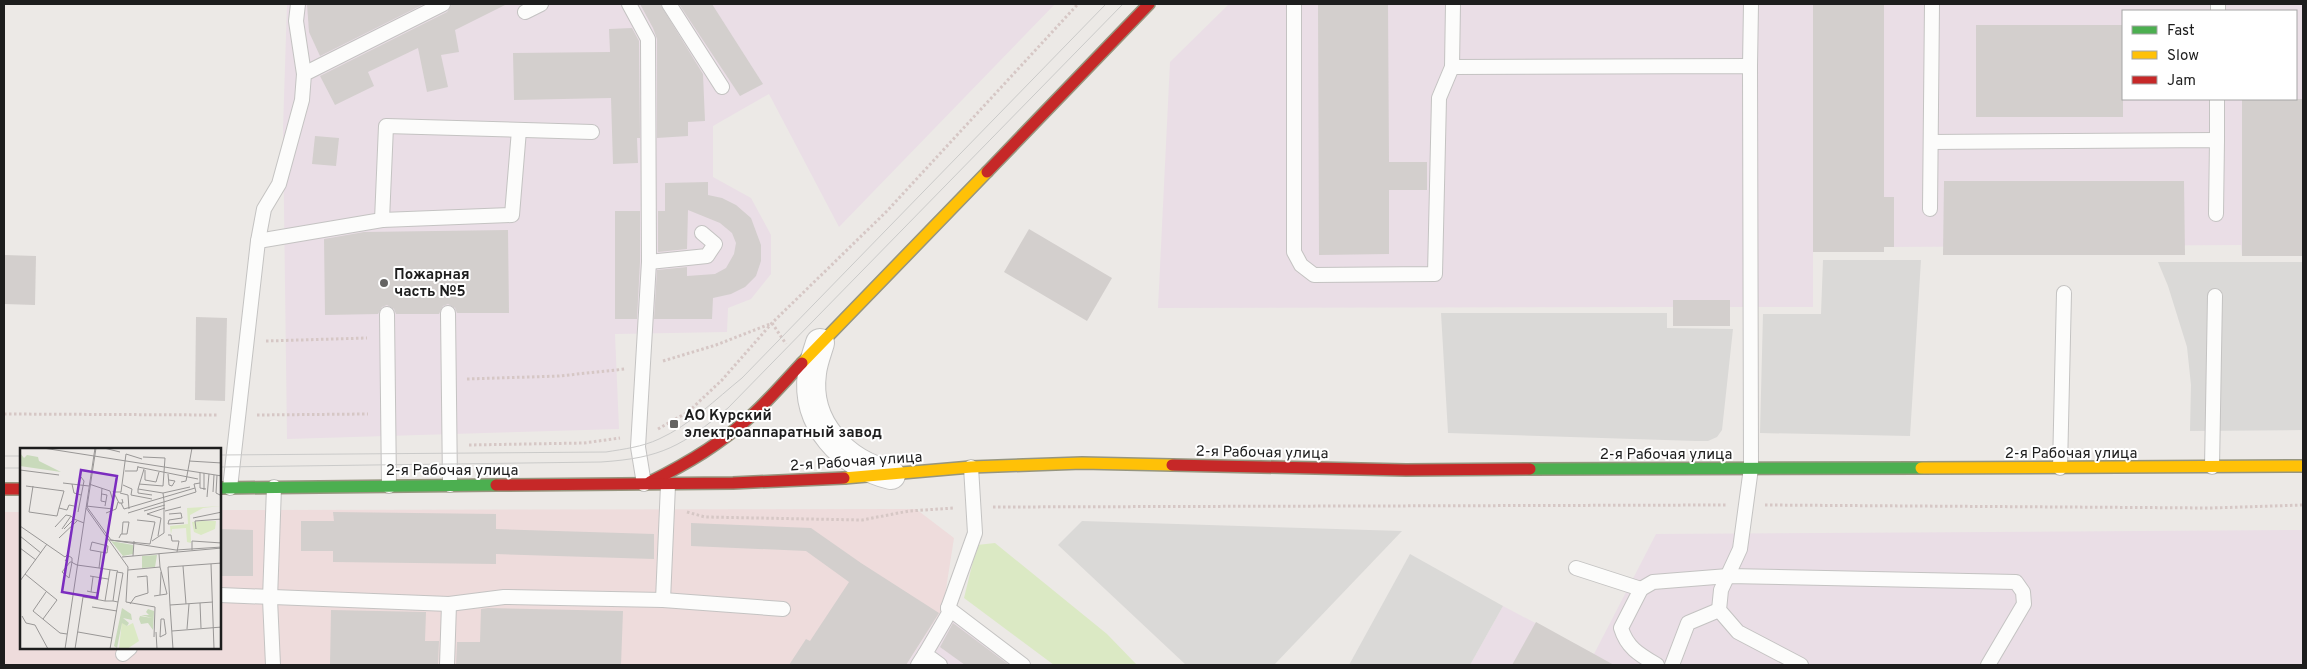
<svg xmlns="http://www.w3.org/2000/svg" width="2307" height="669" viewBox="0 0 2307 669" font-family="Overpass,sans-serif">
	<rect width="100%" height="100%" fill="#ece9e6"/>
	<path fill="#eedcdc" d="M916 509 954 538 943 608 906 665H4V512H21V648H220V510Z"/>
	<g fill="#eadee6" fill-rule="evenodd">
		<path d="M287 4H1055L839 227 769 94 713 126V177L751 198 771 235V274L751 299 728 308 727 332 615 334 619 429 287 439 283 129Z"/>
		<path d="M1229 4H2303V256H2242L2241 245 1884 247V252H1813V307H1730V300H1673V307L1158 308 1170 62ZM2123 11H2296V99H2123Z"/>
		<path d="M2303 530V665H1470L1503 606 1594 654 1656 534Z"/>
		<path d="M943 608 1016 665H906Z"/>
	</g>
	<path fill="#dbe9c4" d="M995 543 1107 634 1137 665H1054L964 598 977 545Z"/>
	<g fill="#dad9d7">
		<path d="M1823 260H1921L1910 436 1760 433 1763 314H1821Z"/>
		<path d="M2158 262H2303V430L2190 431 2191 385 2187 347 2168 286Z"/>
		<path d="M1441 313H1667V328L1733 329 1722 430 1717 437 1708 441H1696L1448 433Z"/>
		<path d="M1082 521 1402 531 1274 665H1186L1058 545Z"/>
		<path d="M1410 554 1503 606 1470 665H1349Z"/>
	</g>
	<g fill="#d3cfcd">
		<path d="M307 4H424L320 56 309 32Z"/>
		<path d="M452 4H507L455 30 459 52 441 55 448 87 427 92 418 48 368 72 374 86 335 105 320 76 447 12Z"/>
		<path d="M640 4H660L703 74 705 121 688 122V136L657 138V39L653 28Z"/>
		<path d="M679 4H712L763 84 740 96Z"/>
		<path d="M1318 4H1388L1389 162H1427V190H1389V254L1319 255Z"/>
		<path d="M1813 4H1884V197H1894V247H1884V252H1813Z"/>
		<rect x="1976" y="25" width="147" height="92"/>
		<path d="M632 28 639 41 640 138H637L638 163 613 164 611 98 514 100 513 53 610 52 609 29Z"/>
		<rect x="2242" y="99" width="61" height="157"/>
		<path d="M315 136 339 138 336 166 312 164Z"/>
		<path d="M1944 181H2184L2185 255H1943Z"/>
		<path d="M708 182V195L722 198 736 205 751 218 761 245V261L756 276 745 287 731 294 713 298 712 319H654L657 270 687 267V276L715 274 726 268 734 254 736 243 732 233 720 223 688 210 687 249 658 252V211H665V183Z"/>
		<path d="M615 211H640V262L637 319H615Z"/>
		<path d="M1029 229 1112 278 1087 321 1004 272Z"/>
		<path d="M508 230 509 313H457L455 308 448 304 443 306 439 314H396L394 309 387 305 382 307 378 314 325 315 324 239 364 232Z"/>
		<path d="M4 255 36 256 35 305 4 304Z"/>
		<rect x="1673" y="300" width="57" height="26"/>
		<path d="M196 317 227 318 225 401 195 400Z"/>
		<path d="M333 512 496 514V529L654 534V559L496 554V564L333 562V551H301V521H334Z"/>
		<path d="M691 523 811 528 861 563 939 613 906 665H789L806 639 810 641 849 582 806 551 691 546Z"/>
		<path d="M220 529 253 530V576H220Z"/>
		<path d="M488 608 623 611 621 665H456L457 642H480L481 609Z"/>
		<path d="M331 610 426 612 425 641H439L438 665H330Z"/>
		<path d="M1536 622 1614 665H1512Z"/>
		<path d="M953 623 1009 665H965L940 647Z"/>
	</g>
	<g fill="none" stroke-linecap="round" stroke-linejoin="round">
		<defs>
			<g id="lane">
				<path d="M298 4 296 21 304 74"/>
				<path d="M629 4 648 39 649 262 638 447 644 484"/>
				<path d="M669 4 722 87"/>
				<path d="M1294 4V252L1301 265 1314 275 1435 274 1439 98 1452 67 1453 4"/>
				<path d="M2218 11V4"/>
				<path d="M525 12 541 4"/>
				<path d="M1750 66 1751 4"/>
				<path d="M1452 67 1750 66 1751 468 1740 549 1721 590 1719 610 1738 632 1801 665"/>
				<path d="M2217 140V99"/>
				<path d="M1931 142 2217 140 2216 214"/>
				<path d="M1930 209 1932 4"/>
				<path d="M382 220 386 126 592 132"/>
				<path d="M258 241 382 220 512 215 519 130"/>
				<path d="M649 262 707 256 715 244 702 233"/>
				<path d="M448 313 450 485"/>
				<path d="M387 314 389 486"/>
				<path d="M2212 467 2215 296"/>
				<path d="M2060 468 2064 293"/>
				<path d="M230 488 258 241 264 209 279 184 302 100 304 74 443 4"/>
				<path d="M1576 568 1641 589"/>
				<path d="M220 595 449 604 504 597 663 600 783 609"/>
				<path d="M663 600 668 485"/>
				<path d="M948 608 1023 665"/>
				<path d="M123 654 130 648"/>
				<path d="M273 665 270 599 274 487"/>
				<path d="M447 665 449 604"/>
				<path d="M918 665 925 654"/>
				<path d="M940 665 925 654 949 613 948 608 975 533 971 467"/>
				<path d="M1657 665C1640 655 1627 648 1621 628L1641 589 1653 582 1728 576 2016 582 2023 592 2024 604 1988 665"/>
				<path d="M1672 665 1688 623 1719 610"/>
			</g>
			<path id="street" d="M820 343C817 353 813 363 812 373 805 424 844 464 891 475"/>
			<g id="fast">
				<path d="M1530 469 1921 468"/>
				<path d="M220 488 496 485"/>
			</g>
			<g id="slow">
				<path d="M802 363 987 172"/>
				<path d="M1921 468 2303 466"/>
				<path d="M844 478 971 467 1082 463 1172 465"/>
			</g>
			<g id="jam">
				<path d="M987 172 1149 4"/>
				<path d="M1172 465 1406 470 1530 469"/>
				<path d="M650 482C686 464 721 444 751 416 769 400 785 381 802 363"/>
				<path d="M496 485 733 483 844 478"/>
				<path d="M4 489H21"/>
			</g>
		</defs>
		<use href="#lane" stroke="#c4c3c2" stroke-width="16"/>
		<use href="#street" stroke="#c4c3c2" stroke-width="30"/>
		<use href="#fast" stroke="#96957e" stroke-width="14"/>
		<use href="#slow" stroke="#96957e" stroke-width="14"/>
		<use href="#jam" stroke="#96957e" stroke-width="14"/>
		<g stroke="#d6c7c5" stroke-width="3" stroke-dasharray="2.5 2.5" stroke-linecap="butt">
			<path d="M772 323 786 344"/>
			<path d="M266 341 367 338"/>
			<path d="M663 361 716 345 770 324"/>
			<path d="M467 379 559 376 625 369"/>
			<path d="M4 414 218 415"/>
			<path d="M257 415 368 414"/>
			<path d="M658 429 688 412 722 380 772 323 887 211 1078 4"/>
			<path d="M469 445 584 443 620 438"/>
			<path d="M1765 505 2211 508 2303 505"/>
			<path d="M993 507 1727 505"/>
			<path d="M687 512 705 517 862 520 909 511 954 508"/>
		</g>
		<use href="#lane" stroke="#fcfcfb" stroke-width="14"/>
		<use href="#street" stroke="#fcfcfb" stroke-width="28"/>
		<use href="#fast" stroke="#4caf50" stroke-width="11"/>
		<use href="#slow" stroke="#ffc107" stroke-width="11"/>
		<use href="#jam" stroke="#c62828" stroke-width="11"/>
		<g stroke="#cacac9" stroke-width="1">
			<path d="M220 455 606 452C624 449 642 447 659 439 690 425 716 399 742 378L1106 4"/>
			<path d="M4 456H21"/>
			<path d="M220 467 601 462C662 458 682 446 728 408L1123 4"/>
			<path d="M4 468H21"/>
		</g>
	</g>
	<g fill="#656463" stroke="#fff" stroke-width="2">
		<circle cx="384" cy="283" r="5"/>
		<rect x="669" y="419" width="10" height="10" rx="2.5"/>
	</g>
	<g text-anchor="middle" stroke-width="4" stroke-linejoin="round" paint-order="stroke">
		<g font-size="15" font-weight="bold" fill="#1d1d1d" stroke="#fff" text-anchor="start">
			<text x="394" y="279">Пожарная<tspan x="394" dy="17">часть №5</tspan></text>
			<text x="684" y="420">АО Курский<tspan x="684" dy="17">электроаппаратный завод</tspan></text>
		</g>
		<g font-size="15" fill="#1d1d1d" stroke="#fff">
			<text transform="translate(1262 452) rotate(1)" y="5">2-я Рабочая улица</text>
			<text x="2071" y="458">2-я Рабочая улица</text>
			<text x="1666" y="459">2-я Рабочая улица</text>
			<text transform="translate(856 461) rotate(-4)" y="5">2-я Рабочая улица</text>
			<text x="452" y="475">2-я Рабочая улица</text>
		</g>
	</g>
	<g transform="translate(20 448)">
		<rect width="201" height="201" fill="#ece9e6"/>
		<path d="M201 58 183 60 170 67 171 95 167 94 166 80 152 81 151 86 150 78 168 76 167 60ZM182 73H196L195 81 181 87 174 84 172 74ZM102 174 107 178 113 175 119 193 107 201 99 200Z" fill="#dbe9c4"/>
		<path d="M0 5 4 10 7 7 18 9 19 13 41 24 0 18ZM91 93 113 97V106L103 108ZM137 107 135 119 122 120V108ZM102 160 111 166 112 172 103 170 109 175 107 178 102 175 97 200 94 198ZM128 161 134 163 133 182 128 175 121 176 119 171 120 168 132 170 121 167H129L126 164Z" fill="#c9dabb"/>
		<path fill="none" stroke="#999796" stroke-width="1" d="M23 0 202 28M76 0 67 59 91 92 156 102 202 99M84 0 100 4M169 13 202 15M118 19 178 31M124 21 118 41 143 45 144 53V85L132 93M0 22 39 27M125 22V32L136 34 139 24M105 23H117L118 18M180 25V40L186 41M148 26 149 37 152 38 155 33 149 32M197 27 196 45 202 48M161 34 166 33 172 0M43 35 69 38M52 36 54 45 61 47M69 36 90 43 93 53M119 36 143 38 145 10 123 9M103 37 112 41 111 47 132 51M6 38 44 43 39 60 47 62 49 57 54 58M13 38 9 64 37 68 39 60M82 40 81 53 86 54M118 41V45L132 47M184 42V25M93 43 99 55H103L102 51M94 44H101L106 6 122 11M193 44 194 27M100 45 108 47 109 61M143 45 170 39M82 46 87 47 85 58M187 49 189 26M101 55 104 61 175 40M66 58 93 61M66 60 108 119 106 154 135 159 134 189M124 63 145 57M145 63 161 59M58 64 64 33 61 29M86 65 96 61 98 54M108 65 176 44 174 36 180 35M149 66 161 65 162 70 149 72M173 70 202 64M149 72 148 76 164 75M0 78 45 109 47 107M35 79 46 67 51 68M42 81 51 68 54 71M44 81 54 71 64 75M176 81 175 73 202 71M148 87H151L152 93H159L157 104M0 88 21 105M138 88 141 70 127 66 145 60M39 90 57 73M99 90 101 86H107L109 74H103L102 86M89 92 130 96 135 74 117 72M0 100 16 112M172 102V93L202 95M113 108 114 93M102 109 202 100M45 113 49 108 52 110V114L49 130 42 124 50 114H52L53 115 57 117 79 120 81 104 87 105 88 98 72 94 70 102 81 104M191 116 194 201M163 118 166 156M79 120 98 123 97 124 93 153 98 154 103 125 97 124M90 122 85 153H93M108 122 140 119 139 106M5 126 37 152 23 171M70 128 88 131M0 133 27 96M67 143 71 144 73 129M26 144 13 163 40 185 47 186M71 144 78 145 81 130M140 147 141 124M134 148 147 146 140 119M70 150 85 153M180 155 181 180M110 156 115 149 128 145 127 128 117 129M150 157 148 119 202 115M72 159 97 163M2 168 6 175 15 177 28 201M141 171H144L146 186 140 189ZM167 181 169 156M152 183 202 179M58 184 92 190M136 184 137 201M45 201 75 0M55 201 63 149 70 150M90 201 98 154M153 201 150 157 193 154"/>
		<path fill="#7b2cbf" fill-opacity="0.15" stroke="#7b2cbf" stroke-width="2.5" d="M61 22 97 28 77 150 42 144Z"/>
		<rect width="201" height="201" fill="none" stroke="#1d1d1d" stroke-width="2.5"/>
	</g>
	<rect width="2307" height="669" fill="none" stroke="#1d1d1d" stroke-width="10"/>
	<rect x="2122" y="10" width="175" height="90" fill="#ffffff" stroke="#a5a5a5"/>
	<rect x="2132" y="26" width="25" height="8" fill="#4caf50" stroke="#a5a5a5"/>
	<text x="2167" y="35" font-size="15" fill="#1d1d1d">Fast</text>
	<rect x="2132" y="51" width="25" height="8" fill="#ffc107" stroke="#a5a5a5"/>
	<text x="2167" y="60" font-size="15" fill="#1d1d1d">Slow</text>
	<rect x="2132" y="76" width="25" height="8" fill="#c62828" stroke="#a5a5a5"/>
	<text x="2167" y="85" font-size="15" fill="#1d1d1d">Jam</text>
</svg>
